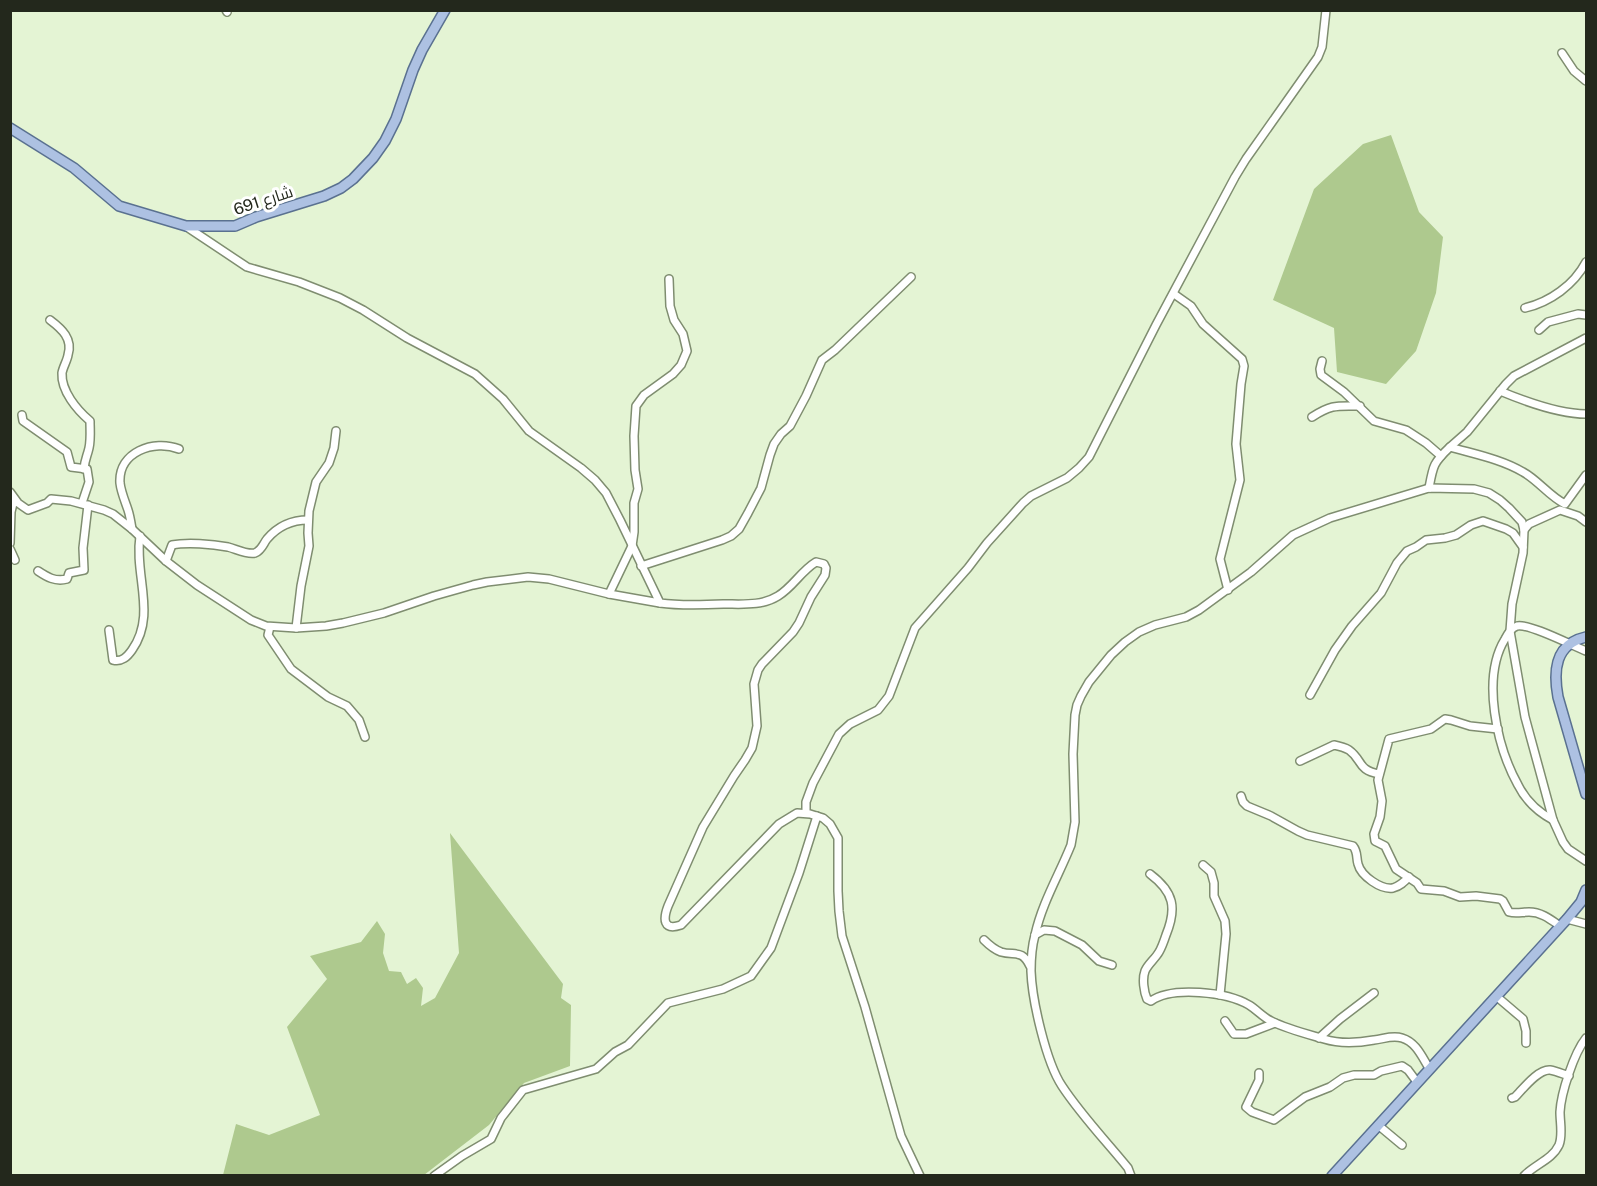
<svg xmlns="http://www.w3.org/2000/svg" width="1597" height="1186" viewBox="0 0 1597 1186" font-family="'Public Sans',Cairo,sans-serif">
	<rect width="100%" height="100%" fill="#e4f4d4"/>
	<g fill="#aec98e">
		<path d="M1391 135 1419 212 1443 237 1436 293 1416 351 1386 384 1337 372 1334 328 1273 300 1314 189 1363 144Z"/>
		<path d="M450 833 563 984 561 998 571 1005 570 1066 524 1083 489 1125 424 1175H223L236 1124 269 1135 320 1115 287 1027 327 979 310 956 361 942 377 921 385 934 383 953 389 971 401 972 407 984 416 978 423 988 421 1006 435 998 459 953Z"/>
	</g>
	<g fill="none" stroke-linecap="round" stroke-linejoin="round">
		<defs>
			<g id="minor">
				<path d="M226 10 227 12"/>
				<path d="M1562 53 1574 71 1586 81"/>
				<path d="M187 227 247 267 299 282 340 298 363 310 407 338 475 374 503 399 529 431 581 468 595 480 606 493 620 520 660 603C681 606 702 605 724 604 743 604 762 606 778 596 793 587 801 571 816 562L824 564 826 568 825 575 811 597 799 623 793 632 762 664 758 670 754 684 757 726 752 748 745 760 734 776 703 827 668 906C663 919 663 931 681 925L779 824 797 813 810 814 823 818 830 824 838 838V891L839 911 842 936 865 1007 901 1136 920 1176"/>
				<path d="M1174 294 1191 306 1203 324 1242 359 1244 366 1241 384 1236 444 1240 480 1220 559 1228 590"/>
				<path d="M1525 308C1550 302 1574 285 1586 262"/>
				<path d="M50 320C62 329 73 339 68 355 67 361 63 367 62 373 61 391 77 410 90 421 90 430 91 439 89 448 87 457 85 458 84 469"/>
				<path d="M1539 330 1548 322 1578 314 1586 315"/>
				<path d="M1322 361 1320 369 1321 375 1344 392 1374 421 1406 430 1426 443 1441 456"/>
				<path d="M1500 391C1524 401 1561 414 1586 414"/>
				<path d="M22 415 23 421 67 452 71 467 87 469 89 482 82 503"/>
				<path d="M1312 417C1332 404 1337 406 1360 406"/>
				<path d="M1450 447 1467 432 1506 384 1514 376 1586 338"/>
				<path d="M1429 488C1433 466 1433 463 1450 447 1474 454 1501 459 1523 472 1538 480 1549 496 1565 504L1586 475"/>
				<path d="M10 492 18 503 28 510 47 503 51 499 71 501 104 510 113 514 132 529 166 561 197 585 251 620 266 626 296 628 326 626 343 623 384 613 434 596 473 585 487 582 528 577 549 579 609 594 660 603"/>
				<path d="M132 529C131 523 130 516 128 510 125 501 121 492 120 483 118 452 154 439 179 449"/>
				<path d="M1524 530 1529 524 1560 510 1578 516 1586 522"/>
				<path d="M10 543 11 512 14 499"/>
				<path d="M10 549 15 560"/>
				<path d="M166 561 172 545C187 542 212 544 228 547 236 549 247 555 255 553 262 550 263 544 267 539 278 526 292 520 308 520"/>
				<path d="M641 566 722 540 731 536 739 529 748 513 761 488 770 455 774 444 781 434 790 426 806 396 822 360 835 350 911 277"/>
				<path d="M38 571C47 577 55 582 67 579L69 573 84 570 83 548 88 505"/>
				<path d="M609 594 632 546 634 532V503L638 489 635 470 634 436 636 406 644 395 673 374 681 365 687 351 683 334 674 320 670 306 669 279"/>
				<path d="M270 627 268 635 291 669 328 697 347 706 359 720 365 737"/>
				<path d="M296 628 301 586 309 546 308 533 309 511 316 482 329 463 334 448 336 431"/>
				<path d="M109 630 113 660C122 662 127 657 132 650 157 615 134 575 140 536"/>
				<path d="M1310 695 1335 650 1352 626 1381 593 1397 563 1407 551 1416 547 1426 540 1445 538 1456 535 1471 525 1483 521 1506 529 1513 533 1523 547"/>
				<path d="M1498 729 1470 726 1451 720 1445 719 1431 729 1389 739 1378 780 1382 801 1380 817 1374 834 1375 841 1385 846 1396 869 1417 883 1421 889 1444 891 1460 897 1476 896 1500 899 1503 901 1509 912C1516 914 1522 912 1529 912 1541 912 1550 919 1560 926"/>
				<path d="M1300 761 1334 745C1339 746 1344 747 1349 750 1363 760 1357 770 1379 774"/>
				<path d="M1241 796 1243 802 1247 806 1271 816 1298 831 1307 835 1353 846C1358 852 1356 857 1358 864 1361 876 1381 890 1393 888 1400 886 1404 882 1409 877"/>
				<path d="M806 813V802L813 783 839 734 850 724 878 710 889 696 915 628 968 568 987 543 1023 503 1031 496 1067 478 1079 468 1089 457 1156 325 1235 177 1246 159 1318 57 1322 47 1326 10"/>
				<path d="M1553 820C1538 812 1526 801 1518 785 1497 747 1481 678 1505 639 1508 633 1511 628 1517 626 1529 623 1573 646 1586 651"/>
				<path d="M1203 865 1211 872 1214 883V896L1225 921 1226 934 1220 995"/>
				<path d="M1150 874C1174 892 1177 908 1166 935 1164 941 1162 947 1159 952 1155 959 1148 964 1145 971 1142 979 1144 992 1147 999L1151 1001C1172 986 1227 992 1249 1005 1257 1010 1263 1017 1271 1021 1287 1029 1307 1034 1324 1039 1340 1044 1358 1043 1374 1040 1384 1039 1392 1035 1402 1038 1416 1042 1422 1057 1429 1068"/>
				<path d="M1567 919 1586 924"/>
				<path d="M1035 935 1044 930 1055 931 1082 945 1099 961 1112 965"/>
				<path d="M984 940C989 945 993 949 1001 952 1015 956 1022 949 1030 966"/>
				<path d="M1496 996 1523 1019 1526 1031V1043"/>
				<path d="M1225 1021 1234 1034H1246L1275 1023"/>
				<path d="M1319 1038 1340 1019 1374 993"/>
				<path d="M1259 1073V1080L1246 1107 1252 1112 1274 1120 1305 1097 1330 1087 1343 1078 1354 1075H1374L1381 1071 1402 1066 1408 1070 1417 1082"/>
				<path d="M1512 1098 1515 1097C1523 1089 1538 1069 1550 1070 1556 1071 1563 1074 1569 1076"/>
				<path d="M1378 1125 1402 1145"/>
				<path d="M434 1176 462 1156 491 1139 501 1118 523 1090 596 1069 615 1052 628 1045 668 1003 723 989 751 976 771 948 799 873 817 816"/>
				<path d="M1131 1176 1128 1168C1106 1141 1081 1115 1062 1086 1046 1062 1032 1000 1031 971 1031 959 1032 946 1035 935 1042 903 1059 875 1071 845L1075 822 1073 754 1075 715 1077 705 1081 696 1089 682 1111 655 1125 642 1139 632 1155 625 1186 617 1199 610 1251 572 1293 535 1330 518 1429 488 1474 489 1489 493 1500 500 1509 508 1522 522 1524 530 1523 553 1512 604 1510 631 1525 717 1553 820 1563 842 1568 849 1586 861"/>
				<path d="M1524 1176C1535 1164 1552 1160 1559 1145 1563 1135 1560 1123 1560 1112 1561 1093 1574 1053 1586 1038"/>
			</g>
			<g id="major">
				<path d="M10 128 74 168 119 206 186 226H235L256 217 324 196 341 188 353 179 373 158 385 141 396 119 413 70 422 50 445 10"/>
				<path d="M1586 637C1555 644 1553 670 1558 697L1586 794"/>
				<path d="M1332 1176 1567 919 1581 902 1586 890"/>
			</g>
		</defs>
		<use href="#minor" stroke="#7f8d70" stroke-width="10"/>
		<use href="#major" stroke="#5a7190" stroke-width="12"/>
		<use href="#minor" stroke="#fff" stroke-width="7"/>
		<use href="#major" stroke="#adc1e2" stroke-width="9"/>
	</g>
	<g text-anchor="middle" stroke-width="6" stroke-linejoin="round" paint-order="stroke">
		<g font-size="16" fill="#23281c" stroke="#fff">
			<text transform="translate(263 200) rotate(-18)" y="6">شارع 691</text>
		</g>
	</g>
	<rect width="1597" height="1186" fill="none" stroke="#23281c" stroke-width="24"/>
</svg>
